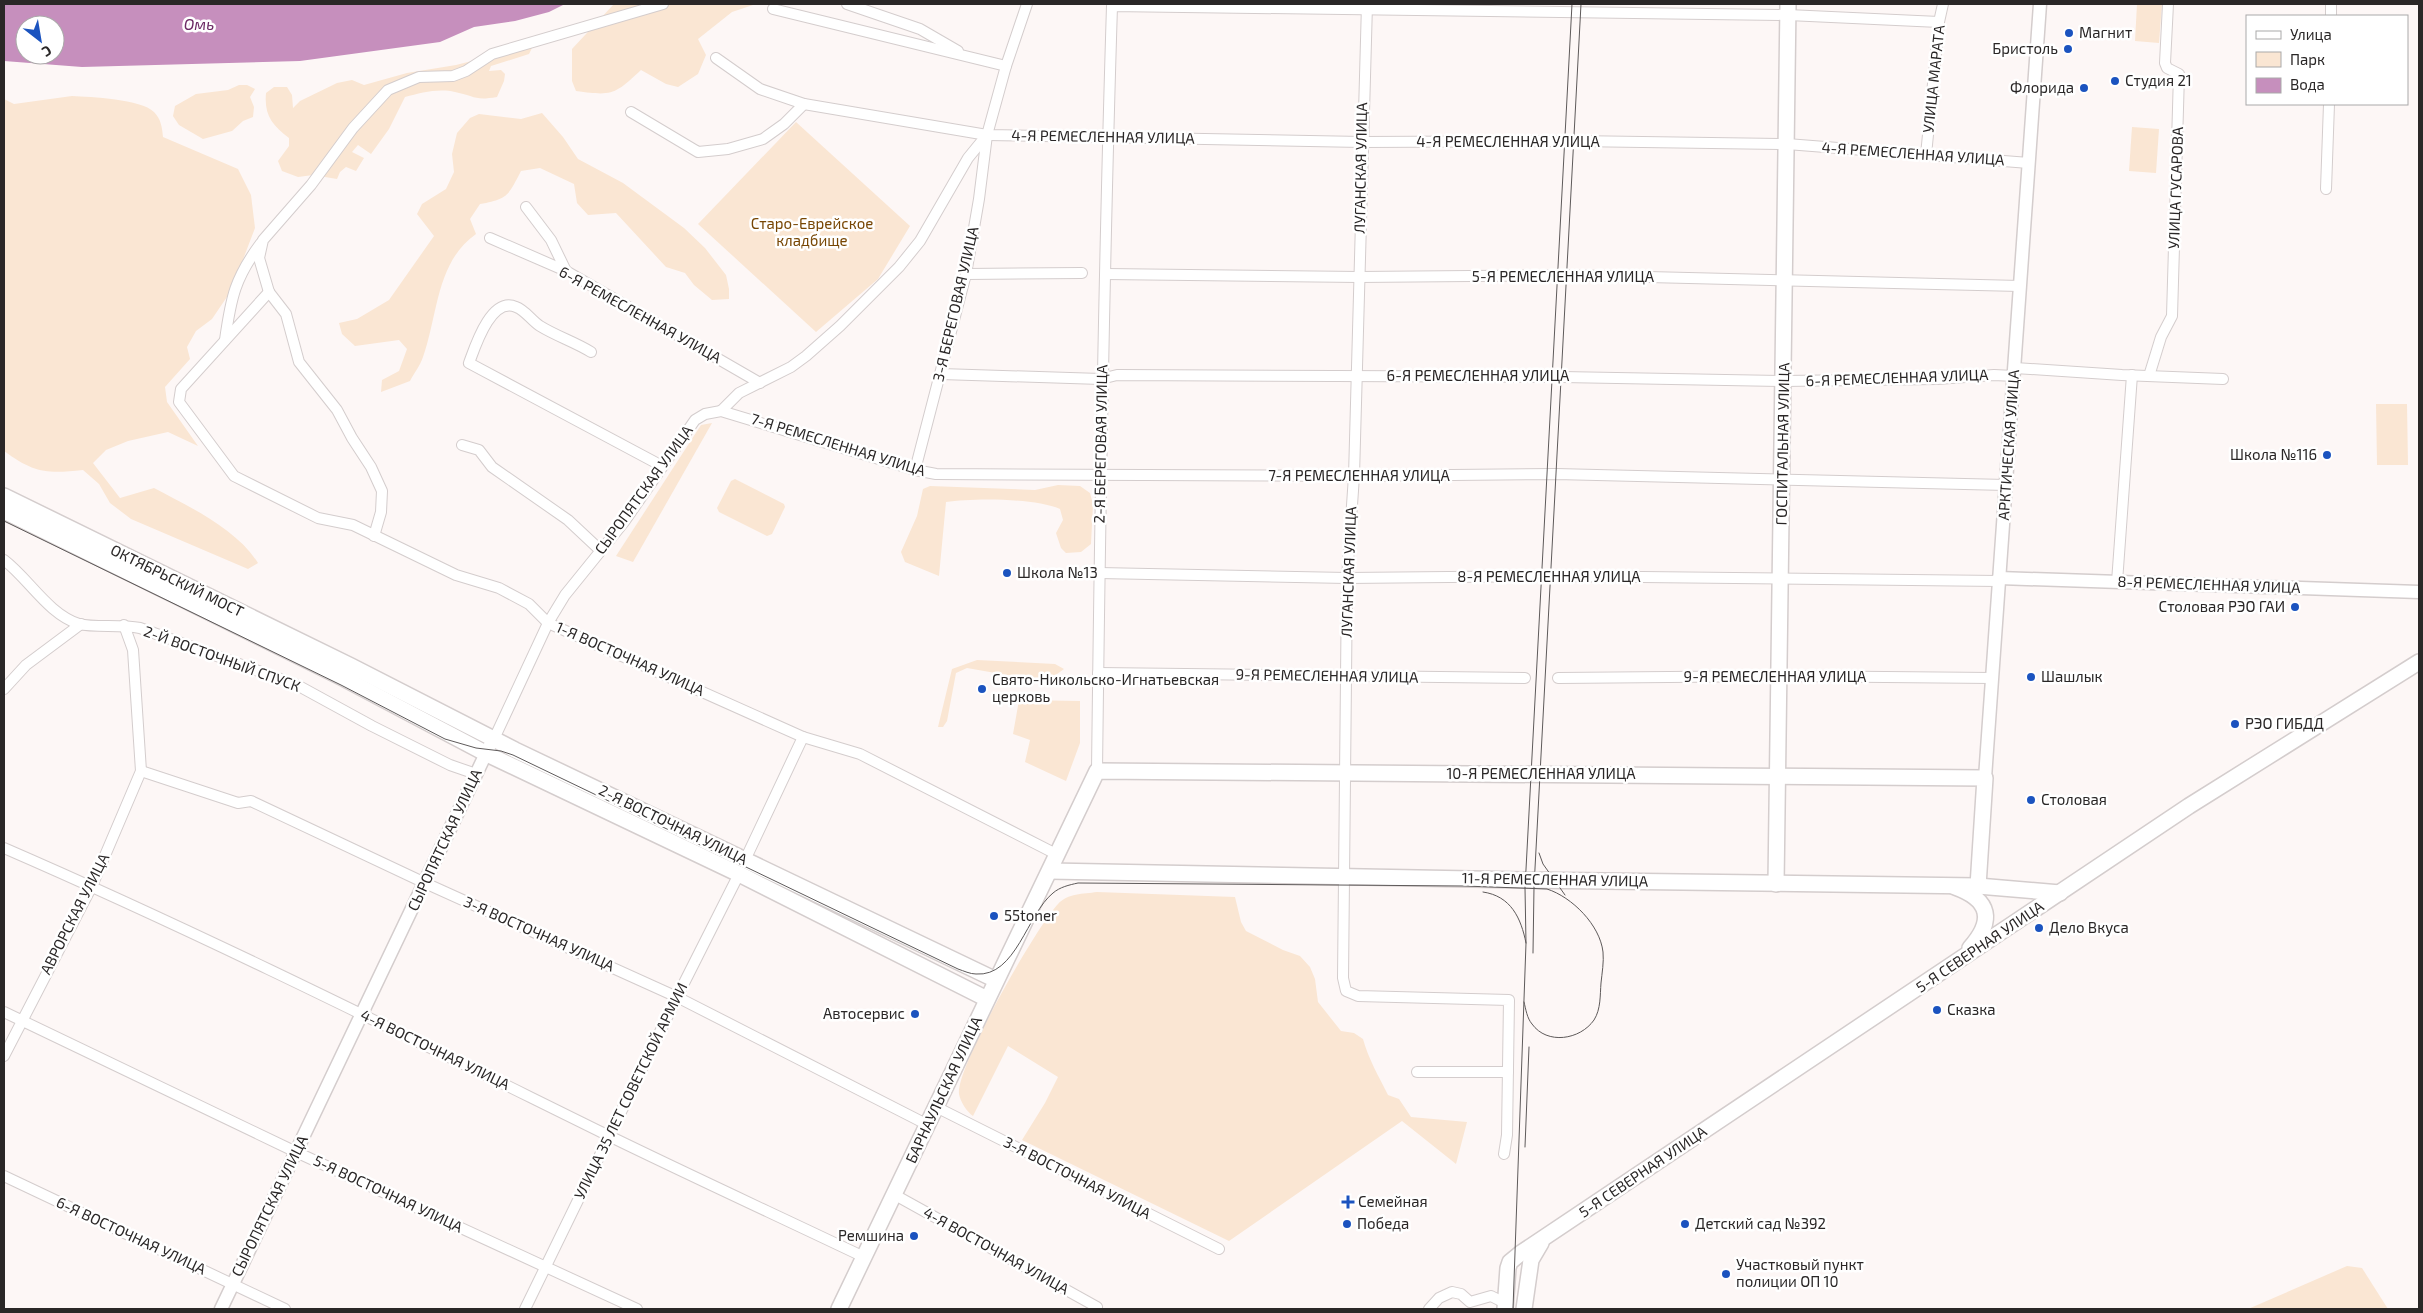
<svg xmlns="http://www.w3.org/2000/svg" width="2423" height="1313" viewBox="0 0 2423 1313" font-family="'Exo 2',sans-serif">
	<rect width="100%" height="100%" fill="#fdf7f6"/>
	<g fill="#fae6d3">
		<path d="M614 4H756L732 12 698 39 706 55 698 74 678 87 666 84 641 70C614 95 613 96 576 91L572 81V49Z"/>
		<path d="M2137 4H2162L2159 43 2135 41Z"/>
		<path d="M531 46 532 48 529 54 491 66 489 71 501 70 505 74 504 81 497 97C474 101 475 96 455 92 438 88 421 93 405 97L389 129 371 154 358 145 352 152 364 158 356 171 346 167 340 172 337 179 313 175 298 177 282 171 278 161 289 146V138C272 125 264 115 266 93L274 87H287L292 95 293 108 300 101 337 83 352 80 364 85 407 73 456 65Z"/>
		<path d="M239 85H247L255 89 250 97 254 107 253 117 243 121 232 131 203 139 179 125 173 116 175 106 196 94 228 90Z"/>
		<path d="M72 96C91 97 141 99 154 112 161 119 162 127 163 137L238 169 251 195 255 228 231 291 212 319 196 331 187 347 190 359 165 387 167 402 198 446 168 432 128 441 106 450 93 463 120 498 154 488C188 506 237 529 258 563L248 569 131 519 110 503 99 484 83 470C47 474 34 473 4 451V99L14 104Z"/>
		<path d="M542 113 563 137 578 159 623 183 684 228 705 248 726 275 729 289V299L712 300 694 285 685 273 666 267 616 213 588 215 577 203 574 184 540 168 521 171C508 196 508 199 480 204L470 219 476 234C436 262 438 315 423 357 420 366 414 373 410 381L381 392 382 380 399 371 407 349 399 340 355 346 342 334 339 323 357 319 389 300 434 236 417 214 422 204 446 189 454 172 452 154 457 133 470 118 479 114 521 119Z"/>
		<path d="M796 122 910 226 878 279 816 332 698 224Z"/>
		<path d="M2132 127 2159 129 2156 173 2129 171Z"/>
		<path d="M2376 404H2407L2408 465H2377Z"/>
		<path d="M712 423 633 562 616 556 701 425Z"/>
		<path d="M735 479 784 504 785 507 772 534 767 536 719 512 717 508 731 481Z"/>
		<path d="M1058 485 1080 486 1090 493 1093 504 1091 544 1081 552 1066 553 1061 548 1056 533 1063 520 1060 509C1035 498 974 498 946 502L939 576 905 562 901 552 917 516 923 489 930 486 1035 490Z"/>
		<path d="M977 660 1055 664 1064 669 1046 682 967 668 956 673 947 721 943 727H938L952 669Z"/>
		<path d="M1019 700 1080 701V743L1066 781 1025 762 1030 740 1013 734Z"/>
		<path d="M1097 892 1235 897 1241 922 1246 931 1283 950 1300 956 1310 967 1315 979 1318 1002 1341 1031 1354 1033 1363 1039C1368 1058 1379 1077 1388 1095L1399 1099 1411 1117 1467 1122 1456 1164 1402 1121 1229 1241 1022 1140 1045 1103 1058 1077 1008 1046 973 1116C967 1112 960 1101 959 1094 956 1067 1037 926 1058 904 1068 893 1083 894 1097 892Z"/>
		<path d="M2347 1266 2362 1268 2388 1309H2248Z"/>
	</g>
	<path fill="#c68fbd" fill-rule="evenodd" d="M4 4H565L549 12 515 21 474 27 440 42 300 61 82 67 4 61ZM25 25H55V55H25Z"/>
	<g fill="none" stroke-linecap="round" stroke-linejoin="round">
		<defs>
			<g id="minor">
				<path d="M847 4 920 29 958 51"/>
				<path d="M1367 4 1354 476 1347 578 1343 978 1346 991 1358 996 1509 1000 1507 1135 1504 1154"/>
				<path d="M773 9 1006 66"/>
				<path d="M2331 16V4"/>
				<path d="M716 58 760 89 804 104 987 135 1362 142 1574 141 1787 144 2029 163"/>
				<path d="M631 112 698 152 728 149 763 139 784 124 804 104"/>
				<path d="M1926 155 1939 22 1943 4"/>
				<path d="M2326 189 2329 104"/>
				<path d="M526 207 551 240 566 271"/>
				<path d="M490 238 566 271 760 383"/>
				<path d="M966 274 1082 273"/>
				<path d="M1106 274 1359 277 1567 275 2020 286"/>
				<path d="M269 292 181 389 179 402 234 476 318 518 353 525 456 575 499 588 529 604 548 623 803 737 860 754 1058 855"/>
				<path d="M269 292 259 258 263 240 311 185 353 128 388 90 419 77 453 76 466 71 492 54 663 4"/>
				<path d="M269 292 286 314 299 362 337 410 352 438 371 467 382 491 381 512 374 536"/>
				<path d="M225 340C231 297 235 278 261 243"/>
				<path d="M591 352C575 342 556 336 540 326 532 321 525 310 516 307 491 296 475 347 469 363L662 466"/>
				<path d="M2015 368 2122 375 2223 379"/>
				<path d="M941 374 1101 379 1117 375 1562 377 1783 381 1937 379 1994 375 2014 376"/>
				<path d="M2149 376 2161 337 2172 316 2179 74 2167 68 2165 63 2168 4"/>
				<path d="M721 411 739 393 791 367 806 356 840 326 899 267 920 241 968 158 986 136"/>
				<path d="M462 445 479 450 492 467 568 520 600 550"/>
				<path d="M915 470 966 274 979 199 987 135 1006 66 1027 4"/>
				<path d="M4 560C29 579 48 614 79 624 95 628 120 624 140 628L297 685 372 726 450 765 476 774"/>
				<path d="M1099 573 1347 578 1551 576 1999 581"/>
				<path d="M2117 582 2132 375"/>
				<path d="M1098 673 1525 678"/>
				<path d="M1558 678 1779 676 1992 678"/>
				<path d="M4 689 26 665 81 624"/>
				<path d="M494 739 548 623 565 595 624 522 695 420 705 414 721 411 915 470 936 474 1354 476 1556 474 2006 485"/>
				<path d="M141 771 238 803 251 801 425 883 677 997 928 1125"/>
				<path d="M1097 771C1100 516 1104 261 1112 6L1788 15 1939 22"/>
				<path d="M4 848C207 936 406 1036 605 1134 691 1176 778 1216 864 1257"/>
				<path d="M745 860 803 737"/>
				<path d="M4 1012 296 1152 637 1309"/>
				<path d="M4 1056 92 886 141 771 133 650 124 625"/>
				<path d="M1417 1072H1508"/>
				<path d="M936 1107 1219 1249"/>
				<path d="M4 1176 285 1309"/>
				<path d="M895 1195 1097 1307"/>
				<path d="M525 1309 677 997 739 874"/>
				<path d="M1429 1309 1439 1298 1452 1292 1461 1294 1470 1302 1491 1296 1505 1303"/>
			</g>
			<g id="tertiary">
				<path d="M1999 578 2419 592"/>
				<path d="M1985 778 2040 4"/>
				<path d="M221 1309 490 745"/>
			</g>
			<g id="secondary">
				<path d="M4 496 351 666 515 750 996 980"/>
				<path d="M4 511 345 679 487 754 739 874 987 999"/>
				<path d="M1050 871 1526 880 1978 886 2060 893"/>
				<path d="M1776 884 1788 4"/>
				<path d="M1955 887C1991 900 1994 921 1970 948"/>
				<path d="M839 1309 1097 771 1985 778 1978 886"/>
				<path d="M1505 1309 1508 1268 1510 1262 1521 1253 2189 806 2419 662"/>
				<path d="M1524 1309 1531 1260 1541 1243"/>
			</g>
		</defs>
		<use href="#minor" stroke="#d4cdcd" stroke-width="12"/>
		<use href="#tertiary" stroke="#d4cdcd" stroke-width="15"/>
		<use href="#secondary" stroke="#d4cdcd" stroke-width="18"/>
		<use href="#minor" stroke="#fff" stroke-width="10"/>
		<use href="#tertiary" stroke="#fff" stroke-width="12"/>
		<use href="#secondary" stroke="#fff" stroke-width="15"/>
		<g stroke="#5e5a5a" stroke-width="1">
			<path d="M4 521 341 685 445 739 476 748 501 751 513 755 958 969C964 971 970 974 976 974 1016 977 1027 914 1053 893 1060 887 1069 885 1078 883L1464 886 1547 889C1572 897 1600 925 1603 952 1604 962 1602 973 1601 983 1600 995 1601 1009 1594 1020 1580 1040 1547 1045 1532 1024 1527 1018 1526 1010 1524 1002"/>
			<path d="M1539 853 1543 864 1565 895"/>
			<path d="M1483 892C1511 896 1521 918 1526 943"/>
			<path d="M1533 953 1534 887 1581 4"/>
			<path d="M1525 1147 1529 1047"/>
			<path d="M1513 1309 1526 943 1525 888 1572 4"/>
		</g>
	</g>
	<g fill="#1b53bf" stroke="#fff" stroke-width="2">
		<circle cx="2069" cy="33" r="5"/>
		<circle cx="2068" cy="49" r="5"/>
		<circle cx="2115" cy="81" r="5"/>
		<circle cx="2084" cy="88" r="5"/>
		<circle cx="2327" cy="455" r="5"/>
		<circle cx="1007" cy="573" r="5"/>
		<circle cx="2295" cy="607" r="5"/>
		<circle cx="2031" cy="677" r="5"/>
		<circle cx="982" cy="689" r="5"/>
		<circle cx="2235" cy="724" r="5"/>
		<circle cx="2031" cy="800" r="5"/>
		<circle cx="994" cy="916" r="5"/>
		<circle cx="2039" cy="928" r="5"/>
		<circle cx="1937" cy="1010" r="5"/>
		<circle cx="915" cy="1014" r="5"/>
		<path d="M1345.5 1194.5h5v5h5v5h-5v5h-5v-5h-5v-5h5z"/>
		<circle cx="1347" cy="1224" r="5"/>
		<circle cx="1685" cy="1224" r="5"/>
		<circle cx="914" cy="1236" r="5"/>
		<circle cx="1726" cy="1274" r="5"/>
	</g>
	<g text-anchor="middle" stroke-width="5" stroke-linejoin="round" paint-order="stroke">
		<g font-size="15" fill="#2a2727" stroke="#fff" text-anchor="start">
			<text x="2079" y="38">Магнит</text>
			<text x="2058" y="54" text-anchor="end">Бристоль</text>
			<text x="2125" y="86">Студия 21</text>
			<text x="2074" y="93" text-anchor="end">Флорида</text>
			<text x="2317" y="460" text-anchor="end">Школа №116</text>
			<text x="1017" y="578">Школа №13</text>
			<text x="2285" y="612" text-anchor="end">Столовая РЭО ГАИ</text>
			<text x="2041" y="682">Шашлык</text>
			<text x="992" y="685">Свято-Никольско-Игнатьевская<tspan x="992" dy="17">церковь</tspan></text>
			<text x="2245" y="729">РЭО ГИБДД</text>
			<text x="2041" y="805">Столовая</text>
			<text x="1004" y="921">55toner</text>
			<text x="2049" y="933">Дело Вкуса</text>
			<text x="1947" y="1015">Сказка</text>
			<text x="905" y="1019" text-anchor="end">Автосервис</text>
			<text x="1358" y="1207">Семейная</text>
			<text x="1357" y="1229">Победа</text>
			<text x="1695" y="1229">Детский сад №392</text>
			<text x="904" y="1241" text-anchor="end">Ремшина</text>
			<text x="1736" y="1270">Участковый пункт<tspan x="1736" dy="17">полиции ОП 10</tspan></text>
		</g>
		<g font-size="15" fill="#2a2727" stroke="#fff">
			<text transform="translate(1934 79) rotate(-84)" y="5">УЛИЦА МАРАТА</text>
			<text transform="translate(1103 137) rotate(1)" y="5">4-Я РЕМЕСЛЕННАЯ УЛИЦА</text>
			<text x="1508" y="147">4-Я РЕМЕСЛЕННАЯ УЛИЦА</text>
			<text transform="translate(1913 154) rotate(4)" y="5">4-Я РЕМЕСЛЕННАЯ УЛИЦА</text>
			<text transform="translate(1361 168) rotate(-89)" y="5">ЛУГАНСКАЯ УЛИЦА</text>
			<text transform="translate(2176 188) rotate(-88)" y="5">УЛИЦА ГУСАРОВА</text>
			<text x="1563" y="282">5-Я РЕМЕСЛЕННАЯ УЛИЦА</text>
			<text transform="translate(956 304) rotate(-77)" y="5">3-Я БЕРЕГОВАЯ УЛИЦА</text>
			<text transform="translate(640 315) rotate(29)" y="5">6-Я РЕМЕСЛЕННАЯ УЛИЦА</text>
			<text x="1478" y="381">6-Я РЕМЕСЛЕННАЯ УЛИЦА</text>
			<text transform="translate(1897 378) rotate(-2)" y="5">6-Я РЕМЕСЛЕННАЯ УЛИЦА</text>
			<text transform="translate(1101 444) rotate(-89)" y="5">2-Я БЕРЕГОВАЯ УЛИЦА</text>
			<text transform="translate(1783 444) rotate(-89)" y="5">ГОСПИТАЛЬНАЯ УЛИЦА</text>
			<text transform="translate(838 445) rotate(17)" y="5">7-Я РЕМЕСЛЕННАЯ УЛИЦА</text>
			<text transform="translate(2009 445) rotate(-86)" y="5">АРКТИЧЕСКАЯ УЛИЦА</text>
			<text x="1359" y="481">7-Я РЕМЕСЛЕННАЯ УЛИЦА</text>
			<text transform="translate(644 490) rotate(-54)" y="5">СЫРОПЯТСКАЯ УЛИЦА</text>
			<text transform="translate(1349 572) rotate(-88)" y="5">ЛУГАНСКАЯ УЛИЦА</text>
			<text x="1549" y="582">8-Я РЕМЕСЛЕННАЯ УЛИЦА</text>
			<text transform="translate(177 581) rotate(26)" y="5">ОКТЯБРЬСКИЙ МОСТ</text>
			<text transform="translate(2209 585) rotate(2)" y="5">8-Я РЕМЕСЛЕННАЯ УЛИЦА</text>
			<text transform="translate(222 659) rotate(20)" y="5">2-Й ВОСТОЧНЫЙ СПУСК</text>
			<text transform="translate(630 659) rotate(24)" y="5">1-Я ВОСТОЧНАЯ УЛИЦА</text>
			<text transform="translate(1327 676) rotate(1)" y="5">9-Я РЕМЕСЛЕННАЯ УЛИЦА</text>
			<text x="1775" y="682">9-Я РЕМЕСЛЕННАЯ УЛИЦА</text>
			<text x="1541" y="779">10-Я РЕМЕСЛЕННАЯ УЛИЦА</text>
			<text transform="translate(673 825) rotate(26)" y="5">2-Я ВОСТОЧНАЯ УЛИЦА</text>
			<text transform="translate(445 840) rotate(-65)" y="5">СЫРОПЯТСКАЯ УЛИЦА</text>
			<text transform="translate(1555 880) rotate(1)" y="5">11-Я РЕМЕСЛЕННАЯ УЛИЦА</text>
			<text transform="translate(75 914) rotate(-63)" y="5">АВРОРСКАЯ УЛИЦА</text>
			<text transform="translate(539 934) rotate(24)" y="5">3-Я ВОСТОЧНАЯ УЛИЦА</text>
			<text transform="translate(1980 947) rotate(-34)" y="5">5-Я СЕВЕРНАЯ УЛИЦА</text>
			<text transform="translate(435 1050) rotate(26)" y="5">4-Я ВОСТОЧНАЯ УЛИЦА</text>
			<text transform="translate(944 1090) rotate(-65)" y="5">БАРНАУЛЬСКАЯ УЛИЦА</text>
			<text transform="translate(631 1091) rotate(-64)" y="5">УЛИЦА 35 ЛЕТ СОВЕТСКОЙ АРМИИ</text>
			<text transform="translate(1643 1172) rotate(-34)" y="5">5-Я СЕВЕРНАЯ УЛИЦА</text>
			<text transform="translate(1077 1178) rotate(27)" y="5">3-Я ВОСТОЧНАЯ УЛИЦА</text>
			<text transform="translate(388 1194) rotate(25)" y="5">5-Я ВОСТОЧНАЯ УЛИЦА</text>
			<text transform="translate(270 1206) rotate(-64)" y="5">СЫРОПЯТСКАЯ УЛИЦА</text>
			<text transform="translate(131 1236) rotate(25)" y="5">6-Я ВОСТОЧНАЯ УЛИЦА</text>
			<text transform="translate(996 1251) rotate(29)" y="5">4-Я ВОСТОЧНАЯ УЛИЦА</text>
		</g>
		<g font-size="15" fill="#774603" stroke="#fff">
			<text x="812" y="229">Старо-Еврейское<tspan x="812" dy="17">кладбище</tspan></text>
		</g>
		<g font-size="16" font-style="italic" fill="#6c2964" stroke="#fff">
			<text x="199" y="30">Омь</text>
		</g>
	</g>
	<rect width="2423" height="1313" fill="none" stroke="#2a2727" stroke-width="10"/>
	<rect x="2246" y="15" width="162" height="90" fill="#ffffff" stroke="#aaa9a9"/>
	<rect x="2256" y="31" width="25" height="8" fill="#ffffff" stroke="#aaa9a9"/>
	<text x="2290" y="40" font-size="15" fill="#2a2727">Улица</text>
	<rect x="2256" y="52" width="25" height="15" fill="#fae6d3" stroke="#aaa9a9"/>
	<text x="2290" y="65" font-size="15" fill="#2a2727">Парк</text>
	<rect x="2256" y="78" width="25" height="15" fill="#c68fbd" stroke="#aaa9a9"/>
	<text x="2290" y="90" font-size="15" fill="#2a2727">Вода</text>
	<g transform="translate(40 40) rotate(149)"><circle r="24" fill="#ffffff" stroke="#aaa9a9"/>
	<path d="M0-4L9 19L0 12L-9 19Z" fill="#1b53bf"/>
	<text y="-8" font-size="14" font-weight="bold" text-anchor="middle" fill="#2a2727">С</text>
	</g>
</svg>
